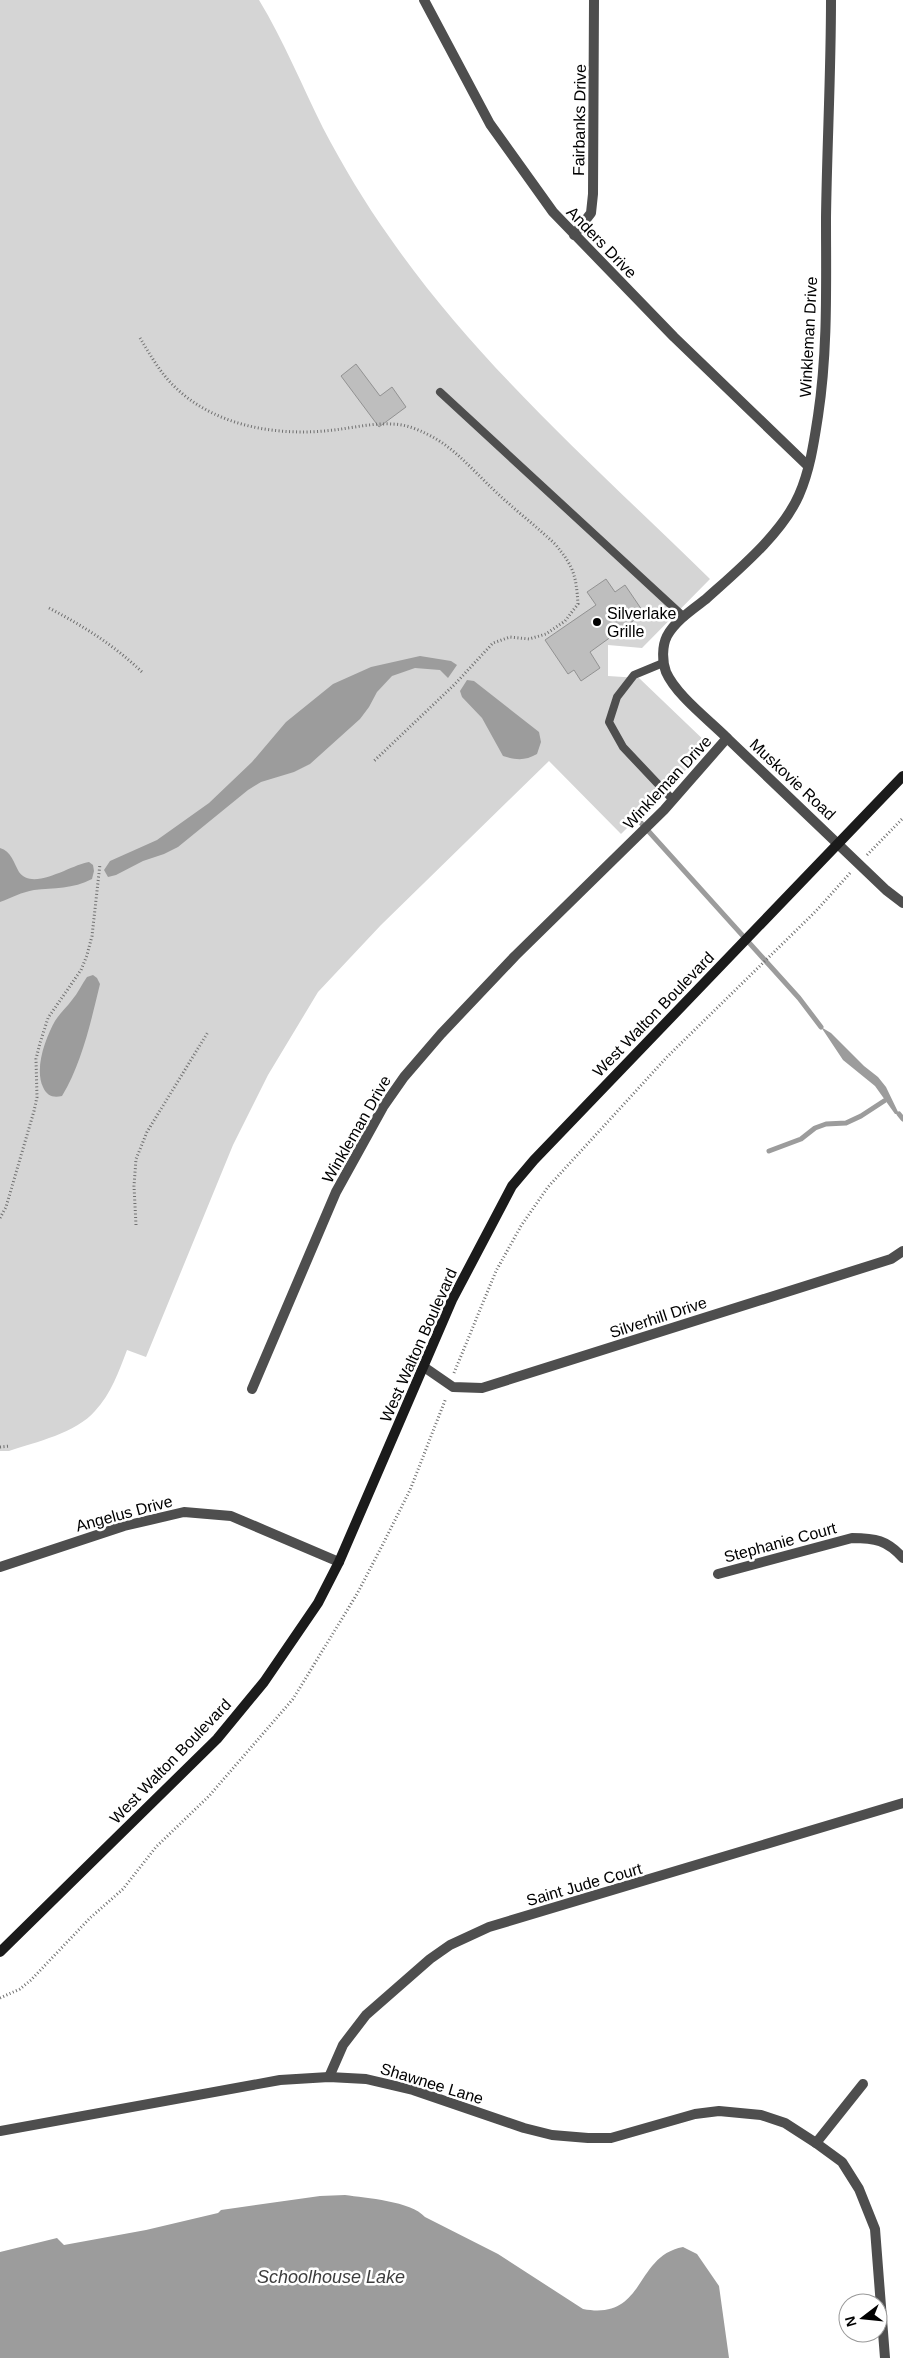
<svg xmlns="http://www.w3.org/2000/svg" width="903" height="2358" viewBox="0 0 903 2358" font-family="Arial,sans-serif">
	<rect width="100%" height="100%" fill="#fff"/>
	<path fill="#d5d5d5" d="M0 0H259C284 41 302 86 323 128 343 166 365 203 390 238 478 365 600 471 710 579L642 648 608 645V676L639 678 710 746 621 834 549 761 381 925 318 992 268 1075 233 1145 146 1357 127 1350C119 1371 111 1394 95 1411 76 1433 36 1442 9 1451H0Z"/>
	<g fill="#9c9c9c">
		<path d="M420 656 451 661 457 665 448 678 440 670 415 668 392 676 377 692 369 707 360 719 310 764 294 772 261 782 248 790 178 847 164 854 143 861 116 875 108 877 104 870 110 861 157 840 209 803 252 762 286 722 333 684 371 667Z"/>
		<path d="M467 680 474 681 539 732 541 742 537 754C525 761 516 760 503 756L482 718 462 697 460 691Z"/>
		<path d="M0 848C11 851 14 863 19 872 33 892 72 864 89 862L93 865 94 871 92 879C73 889 54 888 34 890 22 892 11 898 0 902Z"/>
		<path d="M93 975 97 978 100 984C91 1021 82 1063 62 1096 53 1098 47 1096 43 1087 34 1068 46 1037 55 1021 60 1013 67 1007 72 1000 78 993 82 984 87 977Z"/>
		<path d="M821 1027 831 1033 864 1066 878 1077 886 1087 899 1114H895L875 1086 843 1060Z"/>
		<path d="M345 2195C366 2198 411 2201 425 2217L498 2254 583 2309C646 2321 634 2256 683 2247L697 2254 719 2286 729 2358H0V2252L57 2238 64 2245 146 2230 218 2213 221 2210 320 2196Z"/>
	</g>
	<g fill="none" stroke-linecap="round" stroke-linejoin="round">
		<g stroke="#9c9c9c" stroke-width="5">
			<path d="M633 814 799 998 821 1027"/>
			<path d="M899 1114 903 1119"/>
			<path d="M769 1151 801 1139 815 1128 826 1124 846 1123 861 1116 884 1101"/>
		</g>
	</g>
	<g fill="#bebebe" stroke="#929292">
		<path d="M356 364 380 396 392 387 406 407 379 427 341 376Z"/>
		<path d="M606 579 615 592 625 585 644 613 590 652 600 668 581 681 574 670 568 674 545 640 596 605 587 592Z"/>
	</g>
	<g fill="none" stroke-linecap="round" stroke-linejoin="round">
		<g stroke="#707070" stroke-width="3" stroke-dasharray="1 2.5" stroke-linecap="butt">
			<path d="M140 338C149 353 158 369 170 382 211 426 276 437 334 430 359 427 389 419 413 428 451 442 467 465 496 492 515 510 536 526 555 544 574 567 576 575 578 604L565 621 546 634 529 639 510 637 493 643 455 684 374 761"/>
			<path d="M49 608C83 626 114 645 142 672"/>
			<path d="M867 855 903 818"/>
			<path d="M0 1218 6 1207 34 1111 37 1097 36 1059 40 1043 48 1018 81 970 87 955 92 936 100 864"/>
			<path d="M136 1225 134 1186 136 1159 147 1132 208 1032"/>
			<path d="M454 1373 496 1271 521 1226 548 1187 667 1057 816 911 851 872"/>
			<path d="M0 1447 10 1446"/>
			<path d="M0 1998 20 1989 31 1980 90 1918 123 1889 156 1847 209 1796 293 1699 357 1594 383 1544 410 1490 446 1398"/>
		</g>
		<g stroke="#4e4e4e" stroke-width="8">
			<path d="M440 392 684 617"/>
			<path d="M663 663 634 675 617 697 609 722 623 747 673 800"/>
		</g>
		<g stroke="#4e4e4e" stroke-width="10">
			<path d="M424 0 490 124 553 212 674 337 808 466"/>
			<path d="M574 235 591 213 593 194 594 0"/>
			<path d="M727 738 886 890 903 903"/>
			<path d="M424 1367 453 1387 482 1388 891 1259 903 1251"/>
			<path d="M252 1389 336 1192 383 1107 404 1077 441 1034 515 956 664 810 727 738C709 720 676 695 666 672 662 661 662 646 667 636 675 621 693 609 706 599 737 571 782 534 799 495 810 470 814 442 818 416 828 350 826 285 826 218 827 145 831 73 831 0"/>
			<path d="M0 1567 124 1526 184 1512 231 1516 339 1562"/>
			<path d="M718 1574 852 1538C875 1538 887 1540 903 1558"/>
			<path d="M329 2077 343 2045 366 2015 430 1959 450 1945 489 1927 903 1803"/>
			<path d="M0 2131 280 2080 329 2077 366 2079 413 2090 524 2128 552 2135 588 2138H611L695 2114 719 2111 761 2115 785 2123 816 2143 842 2162 859 2189 875 2229 885 2358"/>
			<path d="M816 2143 863 2084"/>
		</g>
		<path stroke="#1b1b1b" stroke-width="10" d="M0 1952 217 1739 264 1682 318 1603 339 1562 452 1300 512 1186 534 1160 903 776"/>
	</g>
	<circle fill="#000" stroke="#fff" stroke-width="2" cx="597" cy="622" r="5"/>
	<g text-anchor="middle" stroke-width="5" stroke-linejoin="round" paint-order="stroke">
		<g font-size="16" fill="#000" stroke="#fff">
			<text transform="translate(579 120) rotate(-89)" y="6">Fairbanks Drive</text>
			<text transform="translate(602 242) rotate(46)" y="6">Anders Drive</text>
			<text transform="translate(808 337) rotate(-87)" y="6">Winkleman Drive</text>
			<text transform="translate(793 779) rotate(43)" y="6">Muskovie Road</text>
			<text transform="translate(667 782) rotate(-47)" y="6">Winkleman Drive</text>
			<text transform="translate(653 1014) rotate(-46)" y="6">West Walton Boulevard</text>
			<text transform="translate(356 1129) rotate(-60)" y="6">Winkleman Drive</text>
			<text transform="translate(658 1317) rotate(-18)" y="6">Silverhill Drive</text>
			<text transform="translate(418 1345) rotate(-66)" y="6">West Walton Boulevard</text>
			<text transform="translate(124 1513) rotate(-15)" y="6">Angelus Drive</text>
			<text transform="translate(780 1542) rotate(-15)" y="6">Stephanie Court</text>
			<text transform="translate(170 1761) rotate(-46)" y="6">West Walton Boulevard</text>
			<text transform="translate(584 1884) rotate(-16)" y="6">Saint Jude Court</text>
			<text transform="translate(432 2083) rotate(17)" y="6">Shawnee Lane</text>
		</g>
		<g font-size="16" fill="#000" stroke="#fff" text-anchor="start">
			<text x="607" y="619">Silverlake<tspan x="607" dy="18">Grille</tspan></text>
		</g>
		<g font-size="18" font-style="italic" fill="#3d3d3d" stroke="#fff">
			<text x="331" y="2283">Schoolhouse Lake</text>
		</g>
	</g>
	<g transform="translate(863 2318) rotate(254)"><circle r="24" fill="#ffffff" stroke="#999999"/>
	<path d="M0-4L9 19L0 12L-9 19Z" fill="#000000"/>
	<text y="-8" font-size="14" font-weight="bold" text-anchor="middle" fill="#000000">N</text>
	</g>
</svg>
